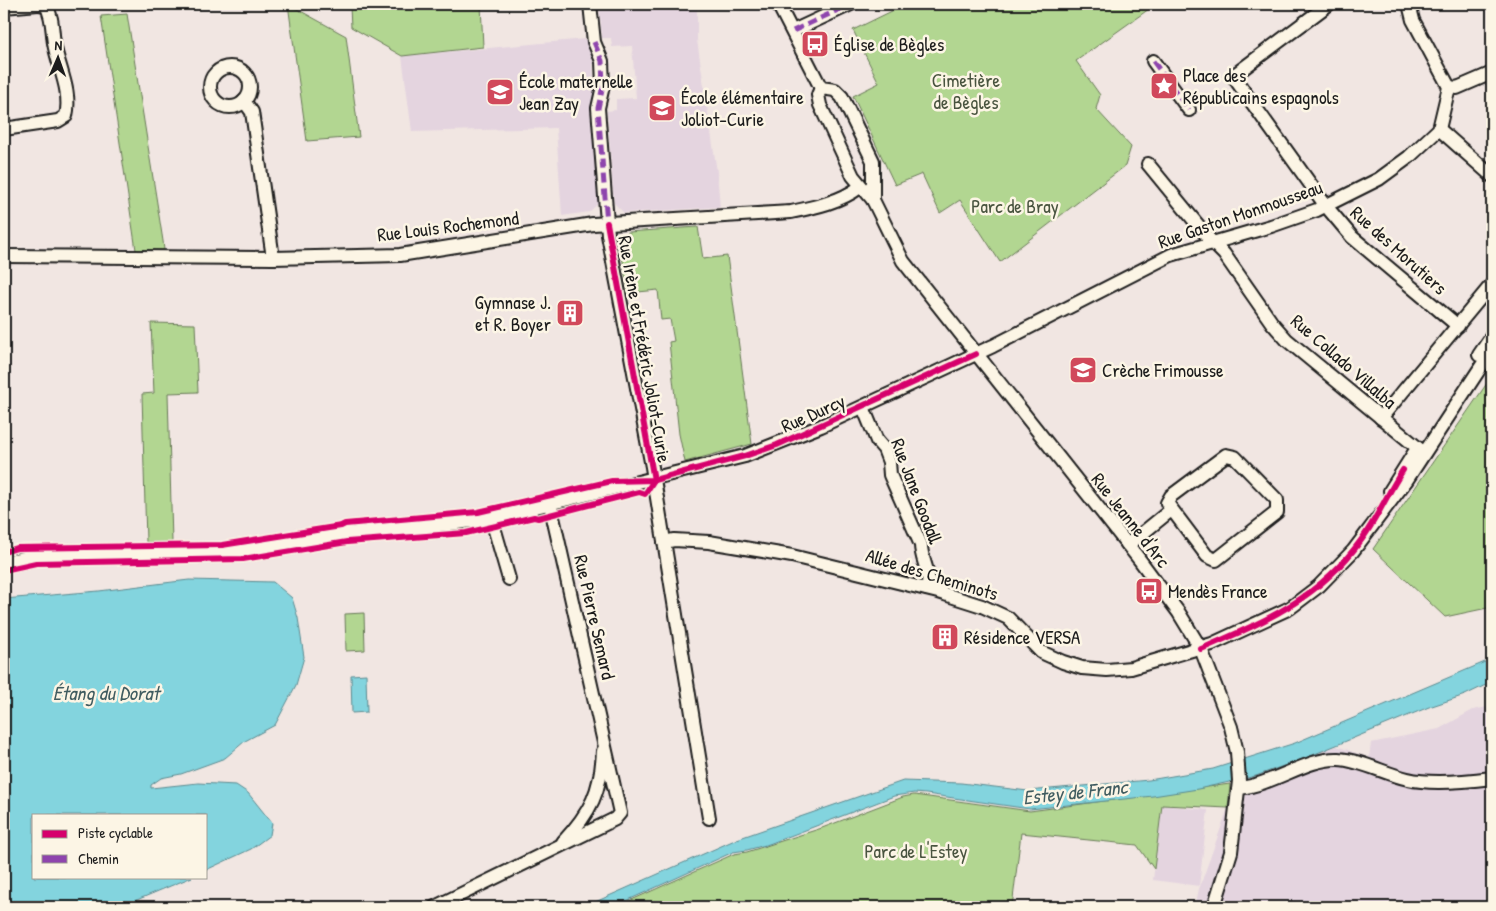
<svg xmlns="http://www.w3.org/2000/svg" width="1496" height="911" viewBox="0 0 1496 911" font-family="'Patrick Hand',sans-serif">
	<rect width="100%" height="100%" fill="#f1e6e2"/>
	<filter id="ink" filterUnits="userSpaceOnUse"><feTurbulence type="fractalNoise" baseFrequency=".02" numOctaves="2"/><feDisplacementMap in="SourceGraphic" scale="10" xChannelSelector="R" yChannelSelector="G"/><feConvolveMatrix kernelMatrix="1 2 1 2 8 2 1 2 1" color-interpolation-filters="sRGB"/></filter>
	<g filter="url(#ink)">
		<g fill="#e4d4df">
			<path d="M599 4H697V40L717 172 720 207 624 213 614 203 607 111 616 110V99L636 98 632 46 612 47 611 38H602Z"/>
			<path d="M585 39 592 50 601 201 589 212 562 216 556 128 412 132 402 56Z"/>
			<path d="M1492 706V907H1195L1199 889 1228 808 1230 784 1337 746 1369 758 1371 743 1439 729 1473 710Z"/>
			<path d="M1162 805 1208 810 1199 886 1153 880Z"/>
		</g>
		<g fill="#b2d691" stroke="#677956">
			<path d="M288 4 346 36 359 137 307 141Z"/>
			<path d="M385 4H481L483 47 402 56 351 27 350 7Z"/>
			<path d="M901 4H1156L1076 61 1100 95 1096 109 1131 147 1125 166 1000 262 960 200 940 213 922 174 895 185 853 96 879 83 853 30 898 8Z"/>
			<path d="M127 14 163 241 164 250H136L101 16Z"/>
			<path d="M698 227 703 259 727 256 752 444 685 462 679 434 669 342 674 341 670 319 661 320 658 290 628 293 620 243 622 237 628 232Z"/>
			<path d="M151 323 195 324 198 392 168 393 172 542H146L142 394 154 393Z"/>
			<path d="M1492 376V607L1445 617 1373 549Z"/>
			<path d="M364 613 365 650 346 651 345 614Z"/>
			<path d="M1230 784 1228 808 1162 805 1154 869 1137 845 1021 833 1012 907H616L734 854 747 852 822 828 903 797 914 795 1030 811Z"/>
		</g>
		<g fill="#83d4de" stroke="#5a8a90">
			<path d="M189 580 273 582 292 598 298 618 304 657 296 685 275 725 245 741 225 758 181 774 161 778 151 785V788L198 783 236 785 248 793 272 823 270 835 251 849 206 870V815H34V877H192L132 902 74 907H4V599L99 591Z"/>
			<path d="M1492 659V682L1465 695 1429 707 1305 758 1256 776 1198 789 1153 796 1030 809 926 794 914 793 894 796 769 844 747 850 733 852 613 907H584L737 839 903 781 961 783 1028 791 1149 780 1213 769 1295 743Z"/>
			<path d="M366 674 367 712 352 713 351 675Z"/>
		</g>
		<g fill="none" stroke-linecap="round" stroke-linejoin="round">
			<defs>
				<g id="minor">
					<path d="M590 4 594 42 602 61 603 86 598 108 608 235 652 467 709 818"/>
					<path d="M778 4 821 88"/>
					<path d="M1329 4 1233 76 1326 206 1352 237 1458 326"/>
					<path d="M4 7 38 4"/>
					<path d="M793 31 851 4"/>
					<path d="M1153 61 1189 110"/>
					<circle cx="230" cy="87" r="20"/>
					<path d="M1449 87 1457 88 1492 73"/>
					<path d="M821 88 818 95 820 105 853 176 873 200 903 261 1139 559 1179 613 1201 649 1231 727 1237 752 1239 781 1231 852 1214 907"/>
					<path d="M821 88 835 90 842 97 873 161V200"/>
					<path d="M244 101 252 112 273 258"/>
					<path d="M4 129 58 121 66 116C72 91 58 67 54 43 52 31 53 17 46 5L39 4"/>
					<path d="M1439 129 1492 176"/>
					<path d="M1148 164 1211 241 1224 254 1272 323 1287 340 1424 453"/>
					<path d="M4 256 273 258 400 255 593 224 791 212C815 207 840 202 860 187"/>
					<path d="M1479 355 1492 336"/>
					<path d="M863 407 877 441 884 449 889 462 890 475 921 545C921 561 932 573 927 589"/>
					<path d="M1381 418 1492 284"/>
					<path d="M1226 455 1235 457 1277 500V512L1216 560 1207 556 1167 503 1171 496Z"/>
					<path d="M1390 491 1414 453"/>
					<path d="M491 517 509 579"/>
					<path d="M664 542 674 540 709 542 792 556 938 592 982 606 1008 618 1041 652 1063 662 1082 668 1107 670 1131 668 1212 644 1290 608 1319 586 1353 551 1406 481 1492 350"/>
					<path d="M1128 545 1171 510"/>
					<path d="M4 562 35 556 223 553 346 534 449 524 486 519 745 456 821 426 993 346 1171 255 1271 226 1317 210 1379 179 1409 157 1439 129 1449 87 1413 20 1409 4"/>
					<path d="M1239 788C1273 785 1307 758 1338 759 1361 760 1385 774 1408 779 1432 785 1468 781 1492 778"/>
					<path d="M563 842C591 812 601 791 603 751"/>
					<path d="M435 907 615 819 620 813 550 504"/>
				</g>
			</defs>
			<use href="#minor" stroke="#1c1c1c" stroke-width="16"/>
			<use href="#minor" stroke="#fcf5e5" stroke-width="12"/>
			<g stroke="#8e44ad" stroke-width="5" stroke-dasharray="10 5" stroke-linecap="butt">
				<path d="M793 31 851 4"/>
				<path d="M594 42 602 61 603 86 598 108 607 223"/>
				<path d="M1153 61 1189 110"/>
			</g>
			<defs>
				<g id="cycleway">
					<path d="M607 223 654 480"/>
					<path d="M4 552 17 548 222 545 341 526 345 524 478 512 612 481 654 480 745 456 777 445 976 354"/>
					<path d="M4 570 36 563 243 559 347 542 466 533 534 517 538 518 639 492 645 494 654 480"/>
					<path d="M1201 649C1266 621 1319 599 1362 539 1378 517 1388 492 1403 470"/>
				</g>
			</defs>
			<use href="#cycleway" stroke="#fcf5e5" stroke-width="9"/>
			<use href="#cycleway" stroke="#d6006c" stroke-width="6"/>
		</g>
	</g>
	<defs>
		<symbol id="bus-square" viewBox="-11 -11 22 22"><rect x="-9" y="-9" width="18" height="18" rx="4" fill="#d1495b" stroke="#fcf5e5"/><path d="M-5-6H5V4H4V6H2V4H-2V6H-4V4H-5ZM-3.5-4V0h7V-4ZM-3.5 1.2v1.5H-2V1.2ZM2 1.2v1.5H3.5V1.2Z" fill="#fff"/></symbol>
		<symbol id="sight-square" viewBox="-11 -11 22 22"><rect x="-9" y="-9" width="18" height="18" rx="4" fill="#d1495b" stroke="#fcf5e5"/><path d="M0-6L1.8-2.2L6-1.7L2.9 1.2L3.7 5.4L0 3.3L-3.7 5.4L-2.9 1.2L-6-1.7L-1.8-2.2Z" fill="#fff"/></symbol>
		<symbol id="school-square" viewBox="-11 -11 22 22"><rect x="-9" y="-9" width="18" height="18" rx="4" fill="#d1495b" stroke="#fcf5e5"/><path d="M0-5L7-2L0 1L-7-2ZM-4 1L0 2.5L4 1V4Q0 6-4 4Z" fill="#fff"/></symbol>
		<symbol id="building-square" viewBox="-11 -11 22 22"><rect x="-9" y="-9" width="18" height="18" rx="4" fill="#d1495b" stroke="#fcf5e5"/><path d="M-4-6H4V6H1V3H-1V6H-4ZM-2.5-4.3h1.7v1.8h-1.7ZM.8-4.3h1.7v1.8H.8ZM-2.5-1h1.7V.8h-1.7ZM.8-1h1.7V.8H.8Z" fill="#fff"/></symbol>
	</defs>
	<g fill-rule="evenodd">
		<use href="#bus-square" x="799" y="28" width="32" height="32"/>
		<use href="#sight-square" x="1148" y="70" width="32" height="32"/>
		<use href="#school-square" x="484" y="76" width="32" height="32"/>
		<use href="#school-square" x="646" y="92" width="32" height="32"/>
		<use href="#building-square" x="554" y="297" width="32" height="32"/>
		<use href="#school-square" x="1067" y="354" width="32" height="32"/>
		<use href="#bus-square" x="1133" y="575" width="32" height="32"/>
		<use href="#building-square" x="929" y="621" width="32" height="32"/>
	</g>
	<g text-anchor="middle" stroke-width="5" stroke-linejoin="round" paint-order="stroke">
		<g font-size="19" fill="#1c1c1c" stroke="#fcf5e5" text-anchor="start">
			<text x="834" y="51">Église de Bègles</text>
			<text x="1183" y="82">Place des<tspan x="1183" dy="22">Républicains espagnols</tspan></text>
			<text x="519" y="88">École maternelle<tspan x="519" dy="22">Jean Zay</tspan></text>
			<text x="681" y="104">École élémentaire<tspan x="681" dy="22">Joliot-Curie</tspan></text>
			<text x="551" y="309" text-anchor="end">Gymnase J.<tspan x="551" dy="22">et R. Boyer</tspan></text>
			<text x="1102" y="377">Crèche Frimousse</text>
			<text x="1168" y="598">Mendès France</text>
			<text x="964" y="644">Résidence VERSA</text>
		</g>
		<g font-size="19" fill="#49543f" stroke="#fcf5e5">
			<text x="966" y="87">Cimetière<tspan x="966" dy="22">de Bègles</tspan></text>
			<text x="1015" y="213">Parc de Bray</text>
			<text x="916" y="858">Parc de L'Estey</text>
		</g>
		<g font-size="19" fill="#1c1c1c" stroke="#fcf5e5">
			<text transform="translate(1240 214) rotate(-19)" y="7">Rue Gaston Monmousseau</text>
			<text transform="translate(448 226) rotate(-7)" y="7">Rue Louis Rochemond</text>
			<text transform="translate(1399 250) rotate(42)" y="7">Rue des Morutiers</text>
			<text transform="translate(645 349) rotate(80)" y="7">Rue Irène et Frédéric Joliot-Curie</text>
			<text transform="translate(1344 361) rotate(41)" y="7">Rue Collado Villalba</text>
			<text transform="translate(813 413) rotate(-24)" y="7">Rue Durcy</text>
			<text transform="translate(917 491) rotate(69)" y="7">Rue Jane Goodall</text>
			<text transform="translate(1131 520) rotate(52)" y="7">Rue Jeanne d'Arc</text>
			<text transform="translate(932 574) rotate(17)" y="7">Allée des Cheminots</text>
			<text transform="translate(595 617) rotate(77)" y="7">Rue Pierre Semard</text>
		</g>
		<g font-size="20" font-style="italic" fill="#405c60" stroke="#fcf5e5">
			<text x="106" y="700">Étang du Dorat</text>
			<text transform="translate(1075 792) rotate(-6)" y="7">Estey de Franc</text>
		</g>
	</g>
	<rect width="1496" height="911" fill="none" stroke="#fcf5e5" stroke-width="20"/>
	<rect x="10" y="10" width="1476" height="891" fill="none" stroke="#1c1c1c" stroke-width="2" filter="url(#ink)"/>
	<rect x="32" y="814" width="175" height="65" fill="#fcf5e5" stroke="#a29e95"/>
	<rect x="42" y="830" width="25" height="8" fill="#d6006c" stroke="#a29e95"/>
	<text x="78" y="838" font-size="15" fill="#1c1c1c">Piste cyclable</text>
	<rect x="42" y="855" width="25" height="8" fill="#8e44ad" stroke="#a29e95"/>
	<text x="78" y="864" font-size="15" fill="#1c1c1c">Chemin</text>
	<g transform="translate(58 58) rotate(2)" stroke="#fcf5e5" stroke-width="4" paint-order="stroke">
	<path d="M0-4L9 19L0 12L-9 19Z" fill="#1c1c1c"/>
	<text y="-8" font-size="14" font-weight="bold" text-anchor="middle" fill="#1c1c1c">N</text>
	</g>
</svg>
